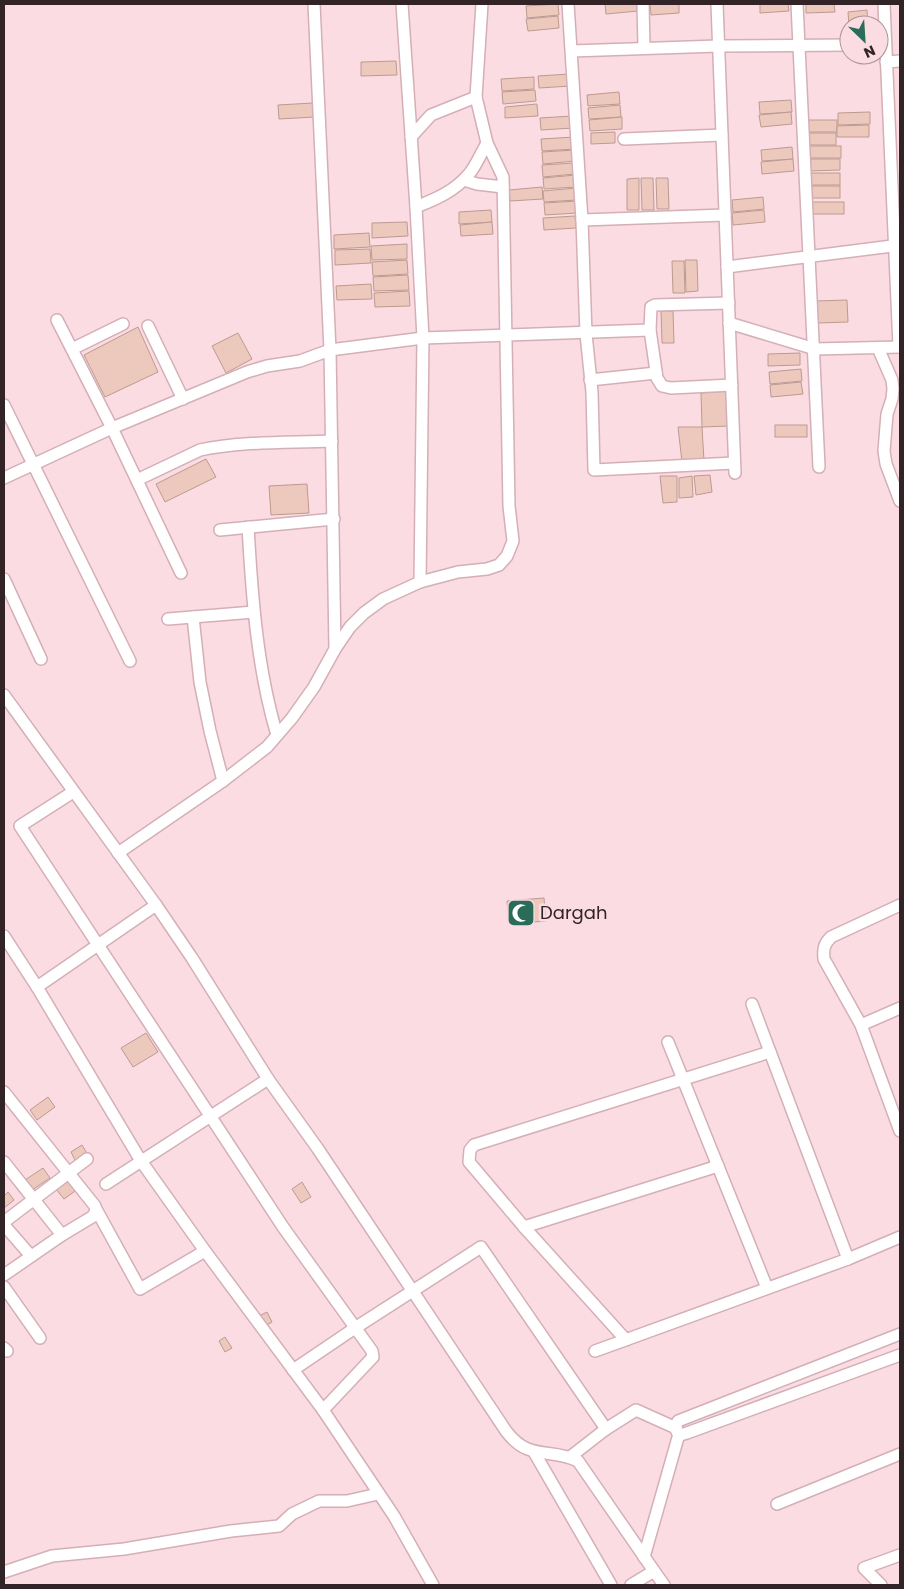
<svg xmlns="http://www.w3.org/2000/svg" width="904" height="1589" viewBox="0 0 904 1589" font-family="Poppins,sans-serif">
	<rect width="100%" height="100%" fill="#fbdce3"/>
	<g fill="#edc8bd" stroke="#bd9a90">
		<path d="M558 4 559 15 527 18 526 6Z"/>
		<path d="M605 4H637L638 11 606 14Z"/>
		<path d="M650 4H679V13L651 15Z"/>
		<path d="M760 4H788L789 11 760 13Z"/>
		<path d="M806 4H834L835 12 806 13Z"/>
		<path d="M867 10 868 25H849V26L848 12Z"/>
		<path d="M558 16 559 28 528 31 526 19Z"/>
		<path d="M396 61 397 75 361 76V62Z"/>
		<path d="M570 74 571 86 539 88 538 76Z"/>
		<path d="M534 77V89L502 91 501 79Z"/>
		<path d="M535 90 536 101 503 104 502 92Z"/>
		<path d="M619 92 620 104 588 106 587 95Z"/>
		<path d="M791 100 792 112 760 114 759 102Z"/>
		<path d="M313 103 314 117 279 119 278 105Z"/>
		<path d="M537 104 538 116 505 118V107Z"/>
		<path d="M620 105 621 117 589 119 588 108Z"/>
		<path d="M791 112 792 124 761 127 759 115Z"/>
		<path d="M870 112V124L838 125V113Z"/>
		<path d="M572 116 573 128 541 130 540 118Z"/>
		<path d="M622 117V129L590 131 589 120Z"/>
		<rect x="805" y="120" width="32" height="12"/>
		<path d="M869 125V137H837V126Z"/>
		<path d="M615 132V143L591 144V133Z"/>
		<rect x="805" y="133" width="31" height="12"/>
		<path d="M574 137V149L542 151 541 139Z"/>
		<rect x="809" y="146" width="32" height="12"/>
		<path d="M792 147 793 159 762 161 761 150Z"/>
		<path d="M575 150V161L543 164 542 152Z"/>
		<path d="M793 159 794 171 762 174 761 162Z"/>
		<path d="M808 159H840V170L808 171Z"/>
		<path d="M574 163 575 174 543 177 542 165Z"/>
		<rect x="809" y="173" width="31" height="12"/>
		<path d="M576 175V187L544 189 543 178Z"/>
		<path d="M639 178V210H627V179Z"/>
		<path d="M641 178H653L654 210H642Z"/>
		<path d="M656 178H668L669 209H657Z"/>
		<rect x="808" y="186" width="32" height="12"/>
		<path d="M542 187 543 199 510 201 509 190Z"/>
		<path d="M576 188V200L544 202 543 191Z"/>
		<path d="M763 197 764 209 733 212 732 200Z"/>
		<path d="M577 201V213L545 215 544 203Z"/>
		<rect x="812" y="202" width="32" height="12"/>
		<path d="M491 210 492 222 459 224V212Z"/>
		<path d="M764 210 765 222 733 225 732 213Z"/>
		<path d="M575 216 576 228 544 230 543 218Z"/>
		<path d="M407 222 408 236 372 238V223Z"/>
		<path d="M492 222 493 234 461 236 460 225Z"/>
		<path d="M369 233 370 247 334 249V235Z"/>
		<path d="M407 244V259L372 260 371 246Z"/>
		<path d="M370 249 371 263 335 265V250Z"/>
		<path d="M407 260 408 274 373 276 372 262Z"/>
		<path d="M685 260H697L698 291 686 292Z"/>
		<path d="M672 261H684L685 293H673Z"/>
		<path d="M408 275 409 290 374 291 373 277Z"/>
		<path d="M371 284 372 299 337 300 336 286Z"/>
		<path d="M409 291 410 306 375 307 374 293Z"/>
		<path d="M847 300 848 322 818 323 817 301Z"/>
		<path d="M661 311H673L674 343H662Z"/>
		<path d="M138 327 158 372 105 397 84 355Z"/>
		<path d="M238 333 252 359 226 373 212 346Z"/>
		<path d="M800 353V365L768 366V354Z"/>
		<path d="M801 369 802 381 770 384 769 372Z"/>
		<path d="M801 382 803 394 771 397 770 385Z"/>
		<path d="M727 391 728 426 702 427 701 393Z"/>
		<rect x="775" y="425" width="32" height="12"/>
		<path d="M678 427H702L704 461 682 462Z"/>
		<path d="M206 459 216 477 165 502 156 484Z"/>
		<path d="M710 475 712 492 696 495 694 476Z"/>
		<path d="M660 476H677V502L663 503Z"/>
		<path d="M692 476 693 497 679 498V478Z"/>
		<path d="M307 484 309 513 271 515 269 486Z"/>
		<path d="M544 898 546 921 509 924 507 901Z"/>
		<path d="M146 1033 158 1052 133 1067 121 1048Z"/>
		<path d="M48 1097 55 1107 37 1120 30 1110Z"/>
		<path d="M82 1145 88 1155 76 1162 71 1152Z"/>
		<path d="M43 1168 50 1178 32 1190 25 1180Z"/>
		<path d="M70 1178 78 1189 64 1199 56 1189Z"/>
		<path d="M302 1182 311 1197 301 1203 292 1189Z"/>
		<path d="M8 1192 14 1200 4 1208V1196Z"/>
		<path d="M267 1312 272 1322 265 1326 259 1316Z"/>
		<path d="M225 1337 232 1348 225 1352 219 1341Z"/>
	</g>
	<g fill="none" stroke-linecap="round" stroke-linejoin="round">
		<defs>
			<g id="minor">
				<path d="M314 4 330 350 335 649"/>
				<path d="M402 4 416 207 423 338 420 582"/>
				<path d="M568 4 582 220 586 334 592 392 594 470 734 463"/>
				<path d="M643 4 644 48"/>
				<path d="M717 4 735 473"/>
				<path d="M797 4 819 467"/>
				<path d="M884 4 899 347"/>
				<path d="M572 51 718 46 849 45"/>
				<path d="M886 62 900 61"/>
				<path d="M411 137 431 115 476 97"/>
				<path d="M624 139 722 135"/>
				<path d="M464 180 477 184 503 187"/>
				<path d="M416 207C436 199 455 191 469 174 476 166 481 153 487 143"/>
				<path d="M582 220 725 215"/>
				<path d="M727 267 900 245"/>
				<path d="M57 320 112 428 181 573"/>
				<path d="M729 323 815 349 900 347"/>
				<path d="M148 326 183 399"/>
				<path d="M650 330 657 378 662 386 671 388 732 385"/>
				<path d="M878 348 892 380 893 389 892 399 887 414 884 451 886 464 900 501"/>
				<path d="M72 349 123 324"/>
				<path d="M590 380 656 373"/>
				<path d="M4 405 130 661"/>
				<path d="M4 478 112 428 247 372 267 366 300 361 330 350 423 338 650 330 651 307 655 305 729 303"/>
				<path d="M137 480 200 450C243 441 288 443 332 441"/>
				<path d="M248 527C252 597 257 668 277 735"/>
				<path d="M220 530 334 519"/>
				<path d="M4 579 41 659"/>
				<path d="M193 617 200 682 210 731 223 781"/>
				<path d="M168 619 254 612"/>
				<path d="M4 695 156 905 192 958 268 1079 318 1149 506 1431C529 1462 550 1447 578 1461L654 1571"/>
				<path d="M73 792 20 826 283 1227 372 1351 373 1357 323 1410"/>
				<path d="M118 853 223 781 267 747 292 718 314 687 335 649 350 627 364 613 383 599 420 582 458 572 487 569 499 565 507 556 513 541 509 506 503 177 487 143 476 97 482 4"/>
				<path d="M156 905 37 987 141 1161 205 1251 323 1410 394 1516 433 1585"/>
				<path d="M900 905 831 937C824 944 823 949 824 959L861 1025 900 1131"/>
				<path d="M4 936 37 987"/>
				<path d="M752 1004 848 1259"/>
				<path d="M861 1025 900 1008"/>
				<path d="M668 1042 767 1288"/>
				<path d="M4 1092 95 1206 96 1212 92 1217 62 1235 4 1275"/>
				<path d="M4 1162 62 1235"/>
				<path d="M106 1184 268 1079"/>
				<path d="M96 1209 140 1289 205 1251"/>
				<path d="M4 1222 87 1159"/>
				<path d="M4 1225 31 1256"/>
				<path d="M524 1227 718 1166"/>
				<path d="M4 1287 40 1338"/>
				<path d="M900 1334 678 1421C675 1426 675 1431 680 1435L687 1433 900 1355"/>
				<path d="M626 1340 524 1227 469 1162 470 1150 474 1145 770 1052"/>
				<path d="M4 1348 7 1351"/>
				<path d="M595 1351 848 1259 900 1237"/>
				<path d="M293 1370 355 1328 481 1247 606 1429"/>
				<path d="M534 1452 611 1585"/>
				<path d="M570 1457 606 1429 636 1410 676 1428"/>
				<path d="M777 1504 900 1454"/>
				<path d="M644 1557 679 1434"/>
				<path d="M4 1572 52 1556 124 1549 231 1531 279 1526 292 1514 319 1501H347L378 1494"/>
				<path d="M631 1585 654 1571 664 1585"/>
				<path d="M881 1585 864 1568 900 1555"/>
			</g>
		</defs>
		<use href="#minor" stroke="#d4afb7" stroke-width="14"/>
		<use href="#minor" stroke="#fff" stroke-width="11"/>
	</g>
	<defs>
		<symbol id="mosque-square" viewBox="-11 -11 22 22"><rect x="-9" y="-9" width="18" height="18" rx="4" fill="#2b6b59" stroke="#fbdce3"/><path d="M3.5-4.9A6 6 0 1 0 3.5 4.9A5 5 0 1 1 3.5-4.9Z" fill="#fff"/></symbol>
	</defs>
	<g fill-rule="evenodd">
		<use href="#mosque-square" x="505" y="897" width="32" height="32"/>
	</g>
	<g text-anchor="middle" stroke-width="5" stroke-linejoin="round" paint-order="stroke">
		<g font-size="18" fill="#312326" stroke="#fbdce3" text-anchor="start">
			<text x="540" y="919">Dargah</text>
		</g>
	</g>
	<rect width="904" height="1589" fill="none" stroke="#312326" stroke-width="10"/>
	<g transform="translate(864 40) rotate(155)"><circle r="24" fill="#fbdce3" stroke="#aa9297"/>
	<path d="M0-4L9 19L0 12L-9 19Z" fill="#2b6b59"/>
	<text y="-8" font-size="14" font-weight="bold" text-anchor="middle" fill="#312326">N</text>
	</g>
</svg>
